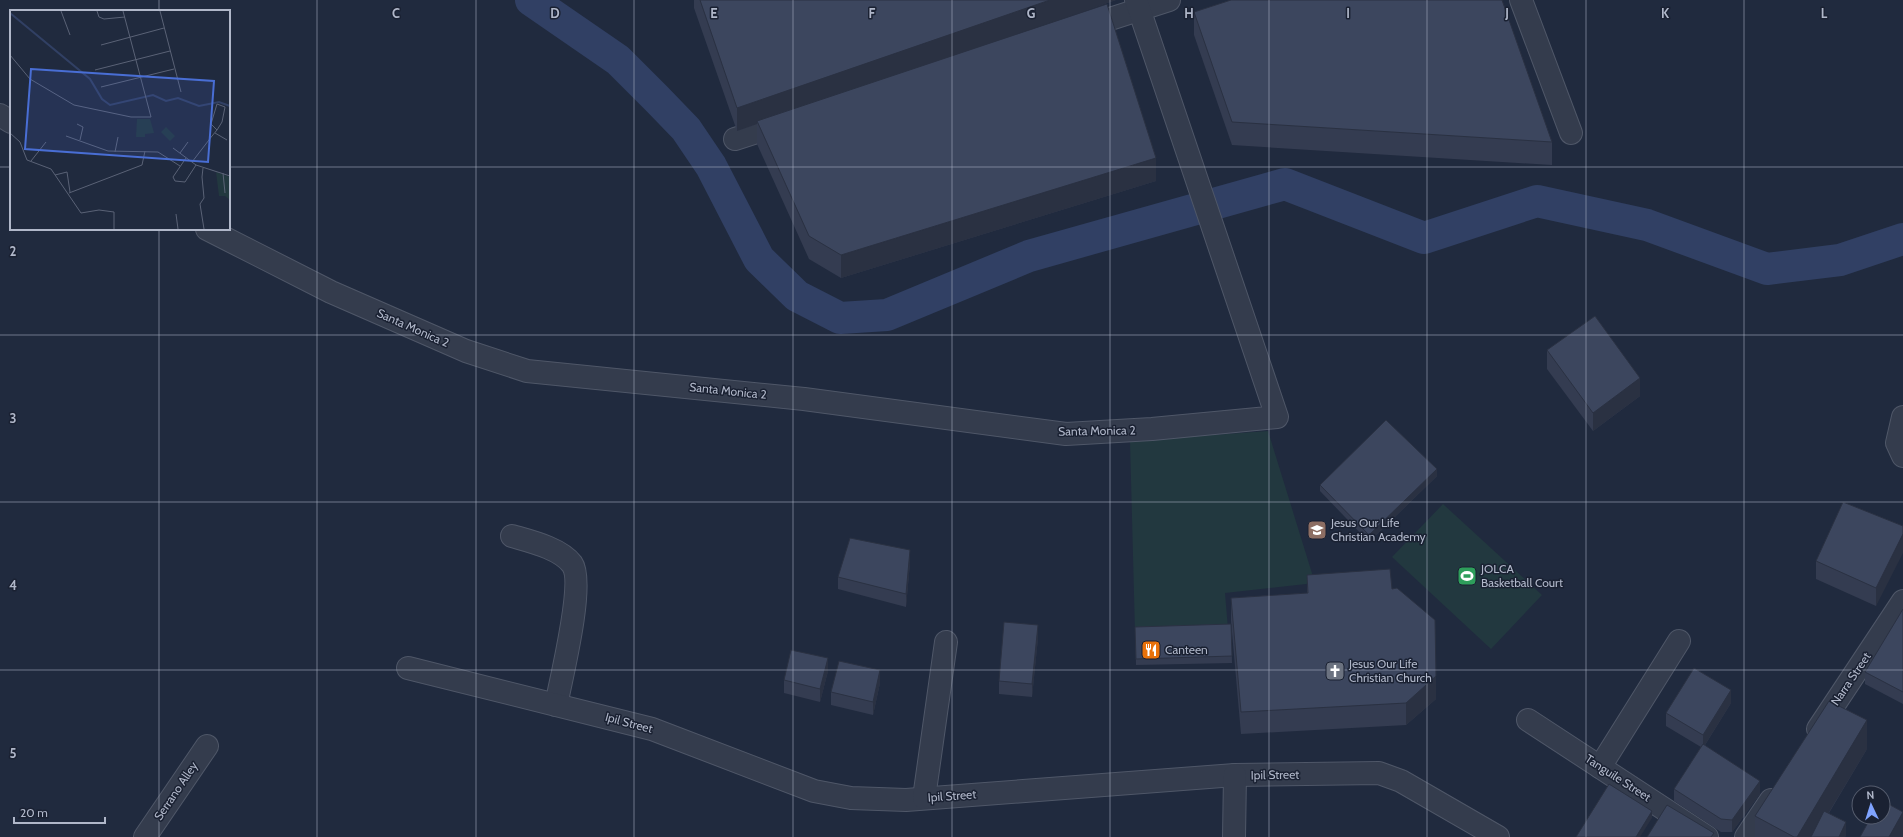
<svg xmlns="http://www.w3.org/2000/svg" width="1903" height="837" viewBox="0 0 1903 837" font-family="Cabin,sans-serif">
	<rect width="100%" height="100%" fill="#202a3e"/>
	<g fill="#22383f">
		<path d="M1268 431 1315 583 1225 593 1228 629 1135 632 1130 441Z"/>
		<path d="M1443 504 1542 595 1491 649 1392 557Z"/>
	</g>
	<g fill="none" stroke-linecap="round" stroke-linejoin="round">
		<path stroke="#314064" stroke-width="32" d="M531 0 618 60 657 99 686 129 711 166 759 259 797 296 840 318 887 315 1029 256 1285 184 1424 238 1537 201 1647 225 1767 269 1840 260 1903 239"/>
		<defs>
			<g id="minor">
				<path d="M1521 0 1571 133"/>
				<path d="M1082 28 1169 0"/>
				<path d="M0 115 11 122"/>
				<path d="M735 139 785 123"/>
				<path d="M207 229 331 292 466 351 527 371 804 399 1066 434 1152 429 1277 417 1136 0"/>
				<path d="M1903 417 1897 443 1903 456"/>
				<path d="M512 536C529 541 560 548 572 564 585 582 561 680 556 705"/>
				<path d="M408 668 652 729 814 791 851 798 906 800 1235 775 1379 773 1401 781 1498 837"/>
				<path d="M1528 720 1707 837"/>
				<path d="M1818 729 1903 601"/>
				<path d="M1600 767 1679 641"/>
				<path d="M924 798 946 642"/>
				<path d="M145 837 207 746"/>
				<path d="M1234 837 1235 775"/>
				<path d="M1746 837 1771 800"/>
			</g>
		</defs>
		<use href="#minor" stroke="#4f5768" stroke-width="24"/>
		<use href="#minor" stroke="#343c4d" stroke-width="22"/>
	</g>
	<g fill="#343c51">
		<path d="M694 0H1116L1006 38 1156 181 841 278 809 259 757 144V124L737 131 694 8Z"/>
		<path d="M1194 12 1552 142V165L1232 145 1194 35Z"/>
		<path d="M1547 350 1640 396 1593 431 1547 369Z"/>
		<path d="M1437 476 1369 542 1320 491V485Z"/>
		<path d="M1903 526 1876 606 1816 579V561Z"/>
		<path d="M910 563 906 607 838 589V577Z"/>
		<path d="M1307 575 1392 589 1436 699 1406 725 1241 734 1231 621V598L1307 593Z"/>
		<path d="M1903 609V704L1865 684V672Z"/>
		<path d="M1231 624 1232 663 1136 665 1135 627Z"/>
		<path d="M1038 638 1032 697 999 694V681Z"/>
		<path d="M828 671 820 702 784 693V680Z"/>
		<path d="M880 683 873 715 831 705V692Z"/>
		<path d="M1731 703 1705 745 1760 794 1732 832H1721L1674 801V789L1701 747 1666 726V713Z"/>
		<path d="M1867 749 1829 813 1846 835 1845 837H1755V816Z"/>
	</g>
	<g fill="#2a3142">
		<path d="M1050 0H1116L758 124 757 121V124L737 131V108Z"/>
		<path d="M1156 158V181L841 278V255Z"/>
		<path d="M1640 378V396L1593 431V413Z"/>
		<path d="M1437 469V476L1369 542V535Z"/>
		<path d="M1903 534V553L1876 606V588Z"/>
		<path d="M910 550V563L906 607V594Z"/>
		<path d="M1038 625V638L1032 697V684Z"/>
		<path d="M828 658V671L820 702V689Z"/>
		<path d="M880 670V683L873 715V702Z"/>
		<path d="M1436 676V699L1406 725V703Z"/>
		<path d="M1731 690V703L1703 748V735Z"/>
		<path d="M1867 720V749L1814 837H1797Z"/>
		<path d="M1760 781V794L1732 832V820Z"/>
		<path d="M1652 811V818L1640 837H1636Z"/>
		<path d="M1903 812V837H1889Z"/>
		<path d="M1846 822V835L1845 837H1839Z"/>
	</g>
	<g fill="#3c465e" stroke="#2a3142">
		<path d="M700 0H1050L737 108Z"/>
		<path d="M1231 0H1502L1552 142 1232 122 1194 12Z"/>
		<path d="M1107 4 1156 158 841 255 809 236 757 121Z"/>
		<path d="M1595 316 1640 378 1593 413 1547 350Z"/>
		<path d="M1386 420 1437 469 1369 535 1320 485Z"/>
		<path d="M1843 502 1903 526V534L1876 588 1816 561Z"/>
		<path d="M850 538 910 550 906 594 838 577Z"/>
		<path d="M1390 569 1392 589 1397 588 1435 620 1436 676 1406 703 1241 712 1231 598 1308 593 1307 575Z"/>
		<path d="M1903 609V692L1865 672Z"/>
		<path d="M1004 622 1038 625 1032 684 999 681Z"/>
		<path d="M1231 624 1232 656 1136 659 1135 627Z"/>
		<path d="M791 650 828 658 820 689 784 680Z"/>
		<path d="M839 661 880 670 873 702 831 692Z"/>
		<path d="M1694 668 1731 690 1703 735 1666 713Z"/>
		<path d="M1829 701 1867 720 1797 837H1794L1755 816Z"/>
		<path d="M1703 744 1760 781 1732 820 1721 819 1674 789Z"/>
		<path d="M1609 784 1652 811 1636 837H1576Z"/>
		<path d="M1883 801 1903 812 1889 837H1860L1871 817H1883Z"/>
		<path d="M1667 805 1714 833 1711 837H1647Z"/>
		<path d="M1824 811 1846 822 1839 837H1811Z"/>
	</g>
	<path fill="none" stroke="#b0b7c9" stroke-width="1" stroke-opacity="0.55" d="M159 0V11M317 0V837M476 0V837M634 0V837M793 0V837M952 0V837M1110 0V837M1269 0V837M1427 0V837M1586 0V837M1744 0V837M0 167H11M229 167H1903M159 229V837M0 335H1903M0 502H1903M0 670H1903"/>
	<defs>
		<symbol id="school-square" viewBox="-11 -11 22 22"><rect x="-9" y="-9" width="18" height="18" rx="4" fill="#8d6e63" stroke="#1a2132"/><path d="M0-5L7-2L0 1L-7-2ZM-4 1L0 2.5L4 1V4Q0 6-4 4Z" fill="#fff"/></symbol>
		<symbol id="stadium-square" viewBox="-11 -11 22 22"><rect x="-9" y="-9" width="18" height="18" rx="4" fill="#2e9e5b" stroke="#1a2132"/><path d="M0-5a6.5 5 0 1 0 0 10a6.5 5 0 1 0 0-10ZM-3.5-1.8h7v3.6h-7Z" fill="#fff"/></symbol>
		<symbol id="restaurant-square" viewBox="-11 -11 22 22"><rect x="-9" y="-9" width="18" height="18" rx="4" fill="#e8710a" stroke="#1a2132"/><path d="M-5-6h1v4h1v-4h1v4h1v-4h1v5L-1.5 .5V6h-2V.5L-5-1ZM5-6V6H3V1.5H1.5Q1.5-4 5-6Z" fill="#fff"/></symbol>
		<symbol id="church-square" viewBox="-11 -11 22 22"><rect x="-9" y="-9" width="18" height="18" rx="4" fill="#6b7280" stroke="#1a2132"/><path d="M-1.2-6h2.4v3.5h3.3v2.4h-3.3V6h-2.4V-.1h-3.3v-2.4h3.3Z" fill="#fff"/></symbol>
	</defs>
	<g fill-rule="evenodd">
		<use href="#school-square" x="1306" y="519" width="22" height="22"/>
		<use href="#stadium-square" x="1456" y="565" width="22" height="22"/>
		<use href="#restaurant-square" x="1140" y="639" width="22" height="22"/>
		<use href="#church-square" x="1324" y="660" width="22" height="22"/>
	</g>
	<g text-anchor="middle" stroke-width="3" stroke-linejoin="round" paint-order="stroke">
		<g font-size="12" fill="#b0b7c9" stroke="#1a2132">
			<text transform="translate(413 328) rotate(24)" y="4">Santa Monica 2</text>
			<text transform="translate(728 391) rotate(6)" y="4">Santa Monica 2</text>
			<text transform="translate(1097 431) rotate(-1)" y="4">Santa Monica 2</text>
			<text transform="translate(1851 679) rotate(-56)" y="4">Narra Street</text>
			<text transform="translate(629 723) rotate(15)" y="4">Ipil Street</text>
			<text transform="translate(1275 775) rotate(-1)" y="4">Ipil Street</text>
			<text transform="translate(1618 778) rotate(33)" y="4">Tanguile Street</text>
			<text transform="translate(176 791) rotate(-56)" y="4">Serrano Alley</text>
			<text transform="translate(952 796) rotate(-4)" y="4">Ipil Street</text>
		</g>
		<g font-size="12" fill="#b0b7c9" stroke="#1a2132" text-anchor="start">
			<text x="1331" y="527">Jesus Our Life<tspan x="1331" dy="14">Christian Academy</tspan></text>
			<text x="1481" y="573">JOLCA<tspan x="1481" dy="14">Basketball Court</tspan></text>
			<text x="1165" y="654">Canteen</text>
			<text x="1349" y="668">Jesus Our Life<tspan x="1349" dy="14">Christian Church</tspan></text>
		</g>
	</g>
	<g transform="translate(10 10)">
		<rect width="220" height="220" fill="#202a3e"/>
		<path d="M127 109H140L144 123 135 124V127H126ZM156 117 165 126 160 131 151 122ZM206 162 220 167V190L215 186H209Z" fill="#22383f"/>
		<path fill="none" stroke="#314064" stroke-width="2" d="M0 3 80 69 92 89 100 95 143 85 156 91 168 88 189 96 209 92 220 96"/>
		<path fill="none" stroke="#5a6276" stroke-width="1" d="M51 1 60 25M87 1 89 7 94 9 115 7M150 1 171 82M0 16V30M91 35 154 18M0 45 20 69 64 95 121 107H141L113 1M85 60 160 41M91 77 164 59M67 114 73 117 70 130M0 123 10 132 17 150 41 159 71 203 89 200 104 202V219M205 123 217 130M56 126 98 141 148 142 170 156M163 138 186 155 220 166M105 142 108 127M170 143 178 132M176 148 163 167 165 171 175 172 186 155M21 151 36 132M182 152 202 126 207 120 212 112 215 97 207 94 201 114 207 120M193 158 192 167 194 188 190 194 194 219M213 163 215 183M45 165 57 162 60 182M59 183 132 155 135 141M166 204 168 219"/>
		<path fill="#496ed4" fill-opacity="0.15" stroke="#496ed4" stroke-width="2" d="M21 59 204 71 198 152 15 139Z"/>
		<rect width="220" height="220" fill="none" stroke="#b0b7c9" stroke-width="2"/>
	</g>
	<g font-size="13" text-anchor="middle" font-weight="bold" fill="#b0b7c9" stroke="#1a2132" stroke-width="3" stroke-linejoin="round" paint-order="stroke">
		<text x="396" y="18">C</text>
		<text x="555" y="18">D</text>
		<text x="714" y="18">E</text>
		<text x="872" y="18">F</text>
		<text x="1031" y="18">G</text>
		<text x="1189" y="18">H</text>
		<text x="1348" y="18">I</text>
		<text x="1507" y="18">J</text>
		<text x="1665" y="18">K</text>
		<text x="1824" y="18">L</text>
		<text x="13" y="256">2</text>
		<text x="13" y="423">3</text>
		<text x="13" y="590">4</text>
		<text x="13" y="758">5</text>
	</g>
	<g transform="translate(1871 805) rotate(356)"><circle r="19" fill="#1a2132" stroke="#565d6e"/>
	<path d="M0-3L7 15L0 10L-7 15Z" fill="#7fa3ff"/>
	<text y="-6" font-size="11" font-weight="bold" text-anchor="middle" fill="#b0b7c9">N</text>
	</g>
	<path d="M14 817v6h91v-6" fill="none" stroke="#b0b7c9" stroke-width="2"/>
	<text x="20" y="817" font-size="12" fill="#b0b7c9" stroke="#1a2132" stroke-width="3" paint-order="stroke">20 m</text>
</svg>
